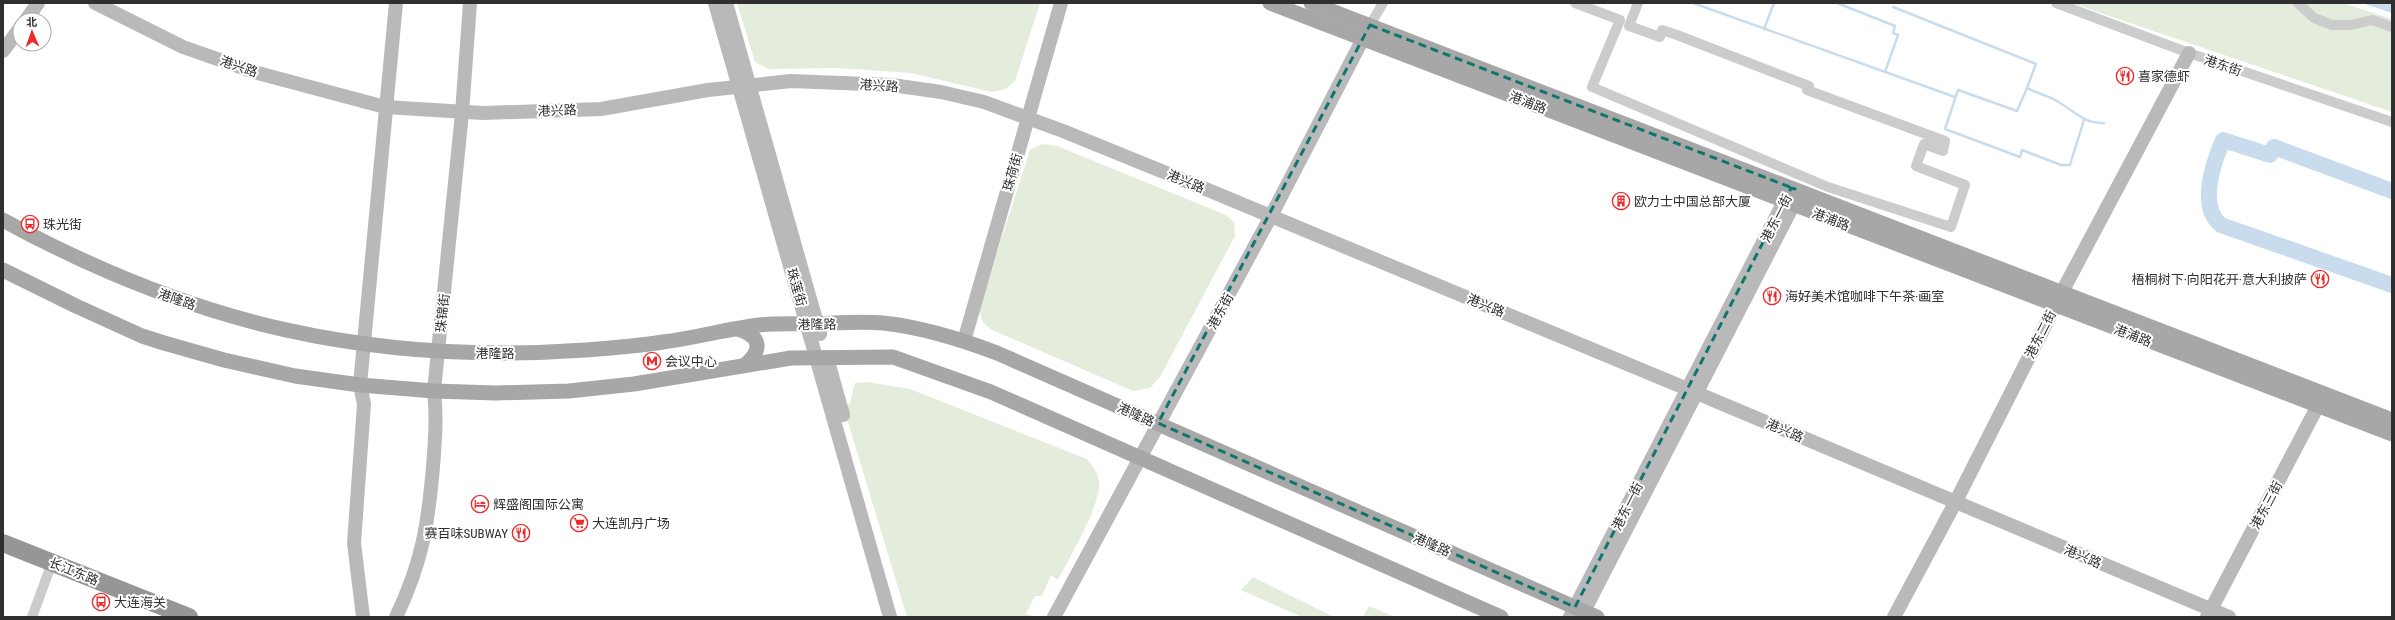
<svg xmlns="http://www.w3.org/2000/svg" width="2395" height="620" viewBox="0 0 2395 620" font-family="'Roboto Condensed','Noto Sans SC',sans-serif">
	<rect width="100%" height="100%" fill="#fff"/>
	<g fill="#e4eddc">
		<path d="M737 3H1040L1015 81 1006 89 992 92 910 73 837 68 769 69 755 62Z"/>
		<path d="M2071 3H2343L2392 19V112Z"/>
		<path d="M1042 144 1057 146 1226 215 1234 222 1235 236 1160 377 1150 388 1133 391 990 329 982 321 979 308 1030 150Z"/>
		<path d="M867 382 910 389 1087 459C1093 467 1099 473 1099 484 1100 507 1069 558 1058 580L1051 575 1042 596H1035L1026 614 1036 617H907L844 409 850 403 855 383Z"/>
		<path d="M1253 577 1334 617H1302L1241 590Z"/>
		<path d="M1369 606 1395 617H1363Z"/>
	</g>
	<path fill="#c8dced" d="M2362 3H2392V13Z"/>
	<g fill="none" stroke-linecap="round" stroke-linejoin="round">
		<g stroke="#c8dced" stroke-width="2.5">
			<path d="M1693 3 1955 97"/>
			<path d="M1837 3 1895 26 1893 33 1898 35 1885 72"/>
			<path d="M1893 7 2036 64 2027 88C2035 92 2045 95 2053 99 2072 108 2082 124 2104 123"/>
			<path d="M1764 29 1774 3"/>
			<path d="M2027 88 2017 111 1958 90 1945 129 2020 157 2022 150 2061 165H2070L2084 120"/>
		</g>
		<path stroke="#c8dced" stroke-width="16" d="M2392 191 2274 147 2270 155 2223 140C2213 163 2198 207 2221 225L2392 285"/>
		<g stroke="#ccc" stroke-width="10">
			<path d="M1575 3 1620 20 1592 87 1828 187 1951 227 1965 185 1916 166 1924 144 1943 151 1945 141 1807 90 1809 86 1677 35 1662 30 1660 37 1629 26 1638 3"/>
			<path d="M2056 3 2189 53 2392 122"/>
			<path d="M2298 3 2314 18 2332 25H2351L2372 20 2392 27"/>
			<path d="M1370 25 1383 3"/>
			<path d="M32 617 49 571"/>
		</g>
		<g stroke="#b9b9b9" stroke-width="14">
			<path d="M95 3 183 47 254 72 385 107 483 113 601 109 708 90 791 81 892 85 941 92 984 102 1063 131 1208 190 1673 383 2229 617"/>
			<path d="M715 3 890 617"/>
			<path d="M726 3 820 334"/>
			<path d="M26 20 38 3"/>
			<path d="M3 51 20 28"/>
			<path d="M964 341 1061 3"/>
			<path d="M827 358 843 415"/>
			<path d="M363 617 354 543 364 404 360 385 396 3"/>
			<path d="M396 617C422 563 428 525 433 467 435 441 437 417 434 391L462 113 470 3"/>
			<path d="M1054 617 1271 216 1368 29"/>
			<path d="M1570 617 1791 188 1800 192 1581 617"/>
			<path d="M1894 617 1955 503 2062 292 2189 53"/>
			<path d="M2207 617 2323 396"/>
		</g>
		<g stroke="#a7a7a7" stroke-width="15">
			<path d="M1270 3 2392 434"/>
			<path d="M1311 3 2392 420"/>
			<path d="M3 220C193 324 370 365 586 350 612 348 638 346 663 342 695 338 727 329 759 325 778 323 797 324 816 324 838 323 861 321 883 323 922 327 960 339 997 353L1597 617"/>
			<path d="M3 270 76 306 142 336 164 343 224 360 295 376 360 385 434 391 496 393 569 391 634 384 791 358 893 357 991 392 1501 617"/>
			<path d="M738 329C761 336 763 350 745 365"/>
		</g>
		<path stroke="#969696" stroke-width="18" d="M3 543 189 617"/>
	</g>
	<path fill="none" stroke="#0f766e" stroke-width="3" stroke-dasharray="8 5" stroke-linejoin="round" d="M1370 25 1795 189 1791 188 1575 607 1158 423Z"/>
	<defs>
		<symbol id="restaurant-ring" viewBox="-11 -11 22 22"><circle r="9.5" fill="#fff" stroke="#eb2c2c" stroke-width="1.5"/><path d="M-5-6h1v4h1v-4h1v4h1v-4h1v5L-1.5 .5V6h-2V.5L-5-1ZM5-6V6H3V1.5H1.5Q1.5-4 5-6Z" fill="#eb2c2c"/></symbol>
		<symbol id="building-ring" viewBox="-11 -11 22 22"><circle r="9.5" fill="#fff" stroke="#eb2c2c" stroke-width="1.5"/><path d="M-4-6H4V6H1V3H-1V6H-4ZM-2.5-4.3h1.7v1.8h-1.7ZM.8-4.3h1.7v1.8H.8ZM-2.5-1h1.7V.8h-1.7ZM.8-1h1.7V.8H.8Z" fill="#eb2c2c"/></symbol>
		<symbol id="bus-ring" viewBox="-11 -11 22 22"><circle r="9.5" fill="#fff" stroke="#eb2c2c" stroke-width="1.5"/><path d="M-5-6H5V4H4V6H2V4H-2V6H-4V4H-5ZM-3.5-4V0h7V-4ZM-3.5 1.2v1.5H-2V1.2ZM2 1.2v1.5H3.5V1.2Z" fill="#eb2c2c"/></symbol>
		<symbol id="metro-ring" viewBox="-11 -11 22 22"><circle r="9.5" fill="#fff" stroke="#eb2c2c" stroke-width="1.5"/><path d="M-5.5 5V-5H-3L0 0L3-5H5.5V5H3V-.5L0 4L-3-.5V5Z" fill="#eb2c2c"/></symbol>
		<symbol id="hotel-ring" viewBox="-11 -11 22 22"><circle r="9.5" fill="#fff" stroke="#eb2c2c" stroke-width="1.5"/><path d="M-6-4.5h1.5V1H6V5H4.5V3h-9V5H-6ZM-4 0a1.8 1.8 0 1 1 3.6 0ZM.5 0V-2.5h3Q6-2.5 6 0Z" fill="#eb2c2c"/></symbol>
		<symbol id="supermarket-ring" viewBox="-11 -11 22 22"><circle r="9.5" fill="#fff" stroke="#eb2c2c" stroke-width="1.5"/><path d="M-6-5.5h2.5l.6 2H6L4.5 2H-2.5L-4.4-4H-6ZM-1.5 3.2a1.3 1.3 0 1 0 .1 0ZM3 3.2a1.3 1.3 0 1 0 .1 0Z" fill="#eb2c2c"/></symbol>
	</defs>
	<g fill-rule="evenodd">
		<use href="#restaurant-ring" x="2115" y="66" width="20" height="20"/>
		<use href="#building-ring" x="1611" y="191" width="20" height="20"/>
		<use href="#bus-ring" x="20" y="214" width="20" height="20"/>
		<use href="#restaurant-ring" x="2310" y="269" width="20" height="20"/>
		<use href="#restaurant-ring" x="1762" y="286" width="20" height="20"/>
		<use href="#metro-ring" x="642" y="351" width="20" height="20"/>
		<use href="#hotel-ring" x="470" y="494" width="20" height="20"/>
		<use href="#supermarket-ring" x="569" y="513" width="20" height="20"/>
		<use href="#restaurant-ring" x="511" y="523" width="20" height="20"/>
		<use href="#bus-ring" x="91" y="592" width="20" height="20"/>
	</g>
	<g text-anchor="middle" stroke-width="4" stroke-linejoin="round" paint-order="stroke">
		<g font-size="13" fill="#2f2f2f" stroke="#fff">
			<text transform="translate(2223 65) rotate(19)" y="5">港东街</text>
			<text transform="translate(239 66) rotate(19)" y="5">港兴路</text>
			<text transform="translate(879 85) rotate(4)" y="5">港兴路</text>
			<text transform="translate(1528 102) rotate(21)" y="5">港浦路</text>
			<text transform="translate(557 110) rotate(-2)" y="5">港兴路</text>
			<text transform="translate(1012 172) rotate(-74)" y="5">珠荷街</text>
			<text transform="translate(1186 181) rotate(22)" y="5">港兴路</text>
			<text transform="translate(1776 218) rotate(-63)" y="5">港东一街</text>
			<text transform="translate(1831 219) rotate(21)" y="5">港浦路</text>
			<text transform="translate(797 287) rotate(74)" y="5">珠莲街</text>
			<text transform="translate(177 299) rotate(19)" y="5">港隆路</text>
			<text transform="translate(1486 305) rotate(22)" y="5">港兴路</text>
			<text transform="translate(1220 311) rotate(-61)" y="5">港东街</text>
			<text transform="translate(442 313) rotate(-84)" y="5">珠锦街</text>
			<text transform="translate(817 324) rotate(-1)" y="5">港隆路</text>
			<text transform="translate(2040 334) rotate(-63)" y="5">港东二街</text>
			<text transform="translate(2133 335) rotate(21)" y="5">港浦路</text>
			<text x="495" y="358">港隆路</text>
			<text transform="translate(1136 414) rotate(24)" y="5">港隆路</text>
			<text transform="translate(1785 430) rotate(23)" y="5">港兴路</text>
			<text transform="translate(2266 505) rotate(-62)" y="5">港东三街</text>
			<text transform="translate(1627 506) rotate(-63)" y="5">港东一街</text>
			<text transform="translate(1432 544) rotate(24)" y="5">港隆路</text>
			<text transform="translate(2083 556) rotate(23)" y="5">港兴路</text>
			<text transform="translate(74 571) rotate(22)" y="5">长江东路</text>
		</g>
		<g font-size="13" fill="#2f2f2f" stroke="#fff" text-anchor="start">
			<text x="2138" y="81">喜家德虾</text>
			<text x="1634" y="206">欧力士中国总部大厦</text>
			<text x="43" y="229">珠光街</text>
			<text x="2307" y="284" text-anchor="end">梧桐树下·向阳花开·意大利披萨</text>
			<text x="1785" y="301">海好美术馆咖啡下午茶·画室</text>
			<text x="665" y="366">会议中心</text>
			<text x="493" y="509">辉盛阁国际公寓</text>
			<text x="592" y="528">大连凯丹广场</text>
			<text x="508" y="538" text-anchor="end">赛百味SUBWAY</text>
			<text x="114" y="607">大连海关</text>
		</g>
	</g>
	<rect width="2395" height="620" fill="none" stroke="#2f2f2f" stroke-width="8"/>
	<g transform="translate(32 32) rotate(358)"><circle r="19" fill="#ffffff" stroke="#acacac"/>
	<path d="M0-3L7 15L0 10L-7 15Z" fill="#eb2c2c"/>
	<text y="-6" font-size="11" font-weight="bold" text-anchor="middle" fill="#2f2f2f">北</text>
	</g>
</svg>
